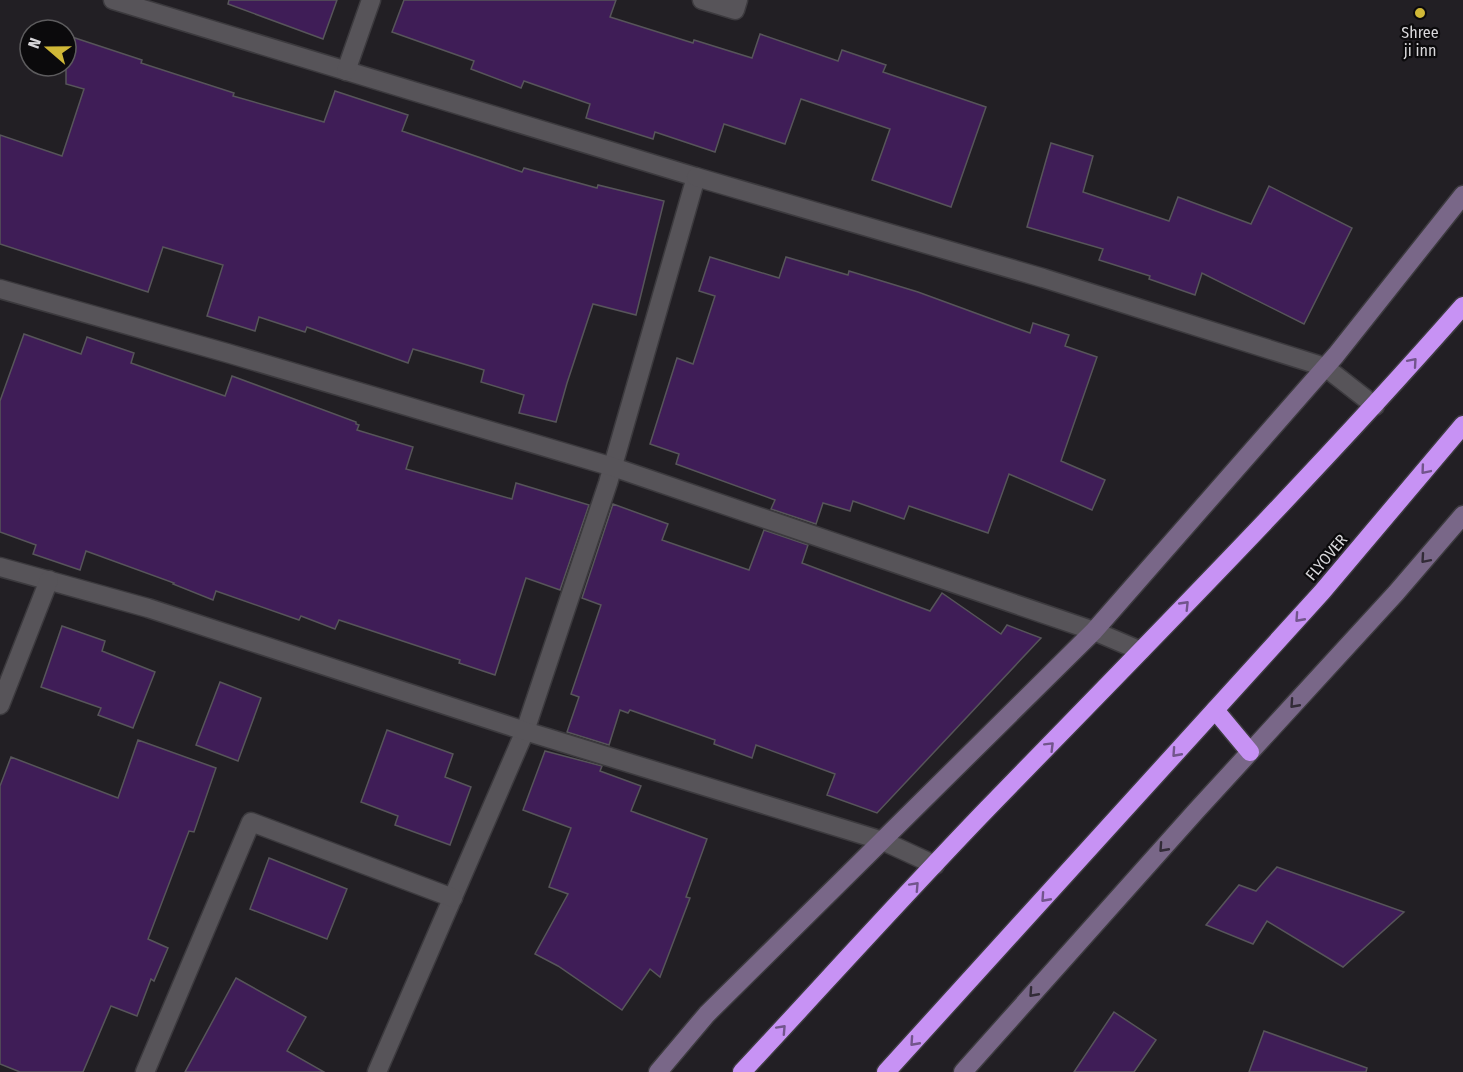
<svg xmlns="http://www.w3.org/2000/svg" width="1463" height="1072" viewBox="0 0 1463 1072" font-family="'Fira Sans Condensed',sans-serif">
	<rect width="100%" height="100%" fill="#221f24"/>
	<g fill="#3f1d57" stroke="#57555a" stroke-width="1.5">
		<path d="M229 0H337L323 39 228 4Z"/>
		<path d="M404 0H616L610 17 693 43 694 40 752 58 760 34 838 61 842 50 886 65 883 72 986 107 951 207 872 180 890 129 801 99 785 144 724 124 715 152 655 132 653 139 586 118 590 104 524 81 521 88 471 69 474 61 392 32Z"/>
		<path d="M66 35 142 60 141 63 234 93 233 96 324 122 335 91 408 115 402 131 522 172 524 168 597 188 598 185 664 201 636 315 593 304 567 383 556 422 519 413 524 395 481 382 484 370 413 349 408 363 307 327 305 332 259 317 255 331 207 316 223 265 163 247 148 292 0 244V135L62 156 84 89 66 84Z"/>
		<path d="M1051 143 1093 156 1083 192 1169 221 1178 197 1251 224 1269 186 1352 228 1304 324 1202 273 1195 295 1149 279 1150 276 1099 260 1103 249 1027 227Z"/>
		<path d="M710 257 779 278 786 257 848 275 849 271 918 292 1030 333 1033 323 1069 335 1065 346 1097 357 1061 461 1105 480 1092 510 1009 474 988 533 909 506 904 519 853 501 850 511 823 503 816 524 771 509 775 500 676 464 679 454 650 444 677 358 693 364 715 296 699 291Z"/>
		<path d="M24 334 81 354 87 337 134 353 131 363 225 396 232 376 356 422V424L359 425 357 430 413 447 406 469 512 499 516 483 589 505 560 590 526 578 495 675 459 663 460 660 339 620 335 629 301 616 299 620 216 591 213 600 173 584 174 583 86 551 80 570 33 554 36 545 0 532V401Z"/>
		<path d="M613 504 668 524 662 540 749 570 764 530 808 545 802 563 930 611 942 593 1001 634 1007 625 1041 638 877 813 827 795 835 774 756 745 752 758 714 744 715 740 630 710 628 713 620 710 609 745 567 732 579 697 571 694 601 605 582 598Z"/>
		<path d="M62 626 105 641 102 651 155 672 133 728 98 715 101 708 41 687Z"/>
		<path d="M220 682 261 698 238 761 196 745Z"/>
		<path d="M387 730 453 754 445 777 471 787 450 845 395 825 398 816 361 802Z"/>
		<path d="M138 740 216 768 194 832 189 831 148 939 168 948 154 981 151 979 137 1016 111 1006 83 1072H20L0 1064V786L11 757 118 798Z"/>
		<path d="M545 751 602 766 600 771 641 786 631 811 707 839 686 897 690 898 660 977 650 969 622 1010 558 966 535 954 568 894 549 887 571 828 523 810Z"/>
		<path d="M269 858 347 889 327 939 250 909Z"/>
		<path d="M1277 867 1404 912 1343 967 1267 921 1253 944 1206 925 1239 885 1256 891Z"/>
		<path d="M236 978 306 1017 287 1051 324 1072H185Z"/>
		<path d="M1114 1012 1156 1040 1134 1072H1074Z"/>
		<path d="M1264 1031 1367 1068 1366 1072H1249Z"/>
	</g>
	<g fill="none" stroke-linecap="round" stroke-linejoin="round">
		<defs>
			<g id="street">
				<path d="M113 0 696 177 608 483 525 731 377 1072"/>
				<path d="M702 0 735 10 738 0"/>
				<path d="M346 71 371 0"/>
				<path d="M696 177 1043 278 1325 367 1375 406"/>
				<path d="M0 289 227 353 613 467 1094 631 1141 651"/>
				<path d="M0 567 148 608 525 731 883 841 935 865"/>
				<path d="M0 705 49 580"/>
				<path d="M145 1072 251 822 453 898"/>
			</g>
			<g id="secondary">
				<path d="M658 1072 707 1014 1094 631 1336 355 1463 195"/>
				<path d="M963 1072 1196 811 1396 593 1463 515"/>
			</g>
			<g id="highway">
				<path d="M1215 710 1250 752"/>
				<path d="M742 1072C824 984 904 895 987 809 1148 643 1311 479 1463 306"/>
				<path d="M886 1072 1322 592 1463 425"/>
			</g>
		</defs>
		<use href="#street" stroke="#3c3a3e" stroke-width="21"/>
		<use href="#secondary" stroke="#3c3a3e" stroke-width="21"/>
		<use href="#highway" stroke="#3c3a3e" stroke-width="21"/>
		<use href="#street" stroke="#575459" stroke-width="18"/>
		<use href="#secondary" stroke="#796788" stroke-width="18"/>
		<use href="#highway" stroke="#c792f4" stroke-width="18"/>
	</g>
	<defs><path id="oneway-chevron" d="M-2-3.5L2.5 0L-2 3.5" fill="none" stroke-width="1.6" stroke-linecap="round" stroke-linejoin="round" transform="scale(1.5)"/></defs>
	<g stroke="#72558c">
		<use href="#oneway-chevron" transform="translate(1413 362) rotate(-49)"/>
		<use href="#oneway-chevron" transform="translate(1425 470) rotate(130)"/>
		<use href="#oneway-chevron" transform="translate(1185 605) rotate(-46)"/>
		<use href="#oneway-chevron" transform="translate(1299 618) rotate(132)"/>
		<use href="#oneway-chevron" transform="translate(1050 746) rotate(-45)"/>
		<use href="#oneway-chevron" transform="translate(1176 753) rotate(132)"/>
		<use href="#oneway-chevron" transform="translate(915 886) rotate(-47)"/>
		<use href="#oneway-chevron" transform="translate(1045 898) rotate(132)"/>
		<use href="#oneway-chevron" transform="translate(782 1029) rotate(-47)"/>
		<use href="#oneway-chevron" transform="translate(914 1042) rotate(132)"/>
	</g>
	<g stroke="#322b37">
		<use href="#oneway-chevron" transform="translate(1425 559) rotate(131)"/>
		<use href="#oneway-chevron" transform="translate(1294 704) rotate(132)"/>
		<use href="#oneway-chevron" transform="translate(1163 848) rotate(132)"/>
		<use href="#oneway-chevron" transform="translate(1033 993) rotate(132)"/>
	</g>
	<circle fill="#d0b837" stroke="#0b0a0c" stroke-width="2" cx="1420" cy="13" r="6"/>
	<g text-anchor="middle" stroke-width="4.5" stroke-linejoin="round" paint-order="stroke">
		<g font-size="16" fill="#d8d7da" stroke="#0b0a0c">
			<text x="1420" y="38">Shree<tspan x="1420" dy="18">ji inn</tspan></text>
		</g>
		<g font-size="16" fill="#d8d7da" stroke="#0b0a0c">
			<text transform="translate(1326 557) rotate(-50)" y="6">FLYOVER</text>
		</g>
	</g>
	<g transform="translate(48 48) rotate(290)"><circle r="28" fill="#0b0a0c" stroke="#5d5c5e" stroke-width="1.5"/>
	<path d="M0-4.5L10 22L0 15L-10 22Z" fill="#d0b837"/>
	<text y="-9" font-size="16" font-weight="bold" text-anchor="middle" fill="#d8d7da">N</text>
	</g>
</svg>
